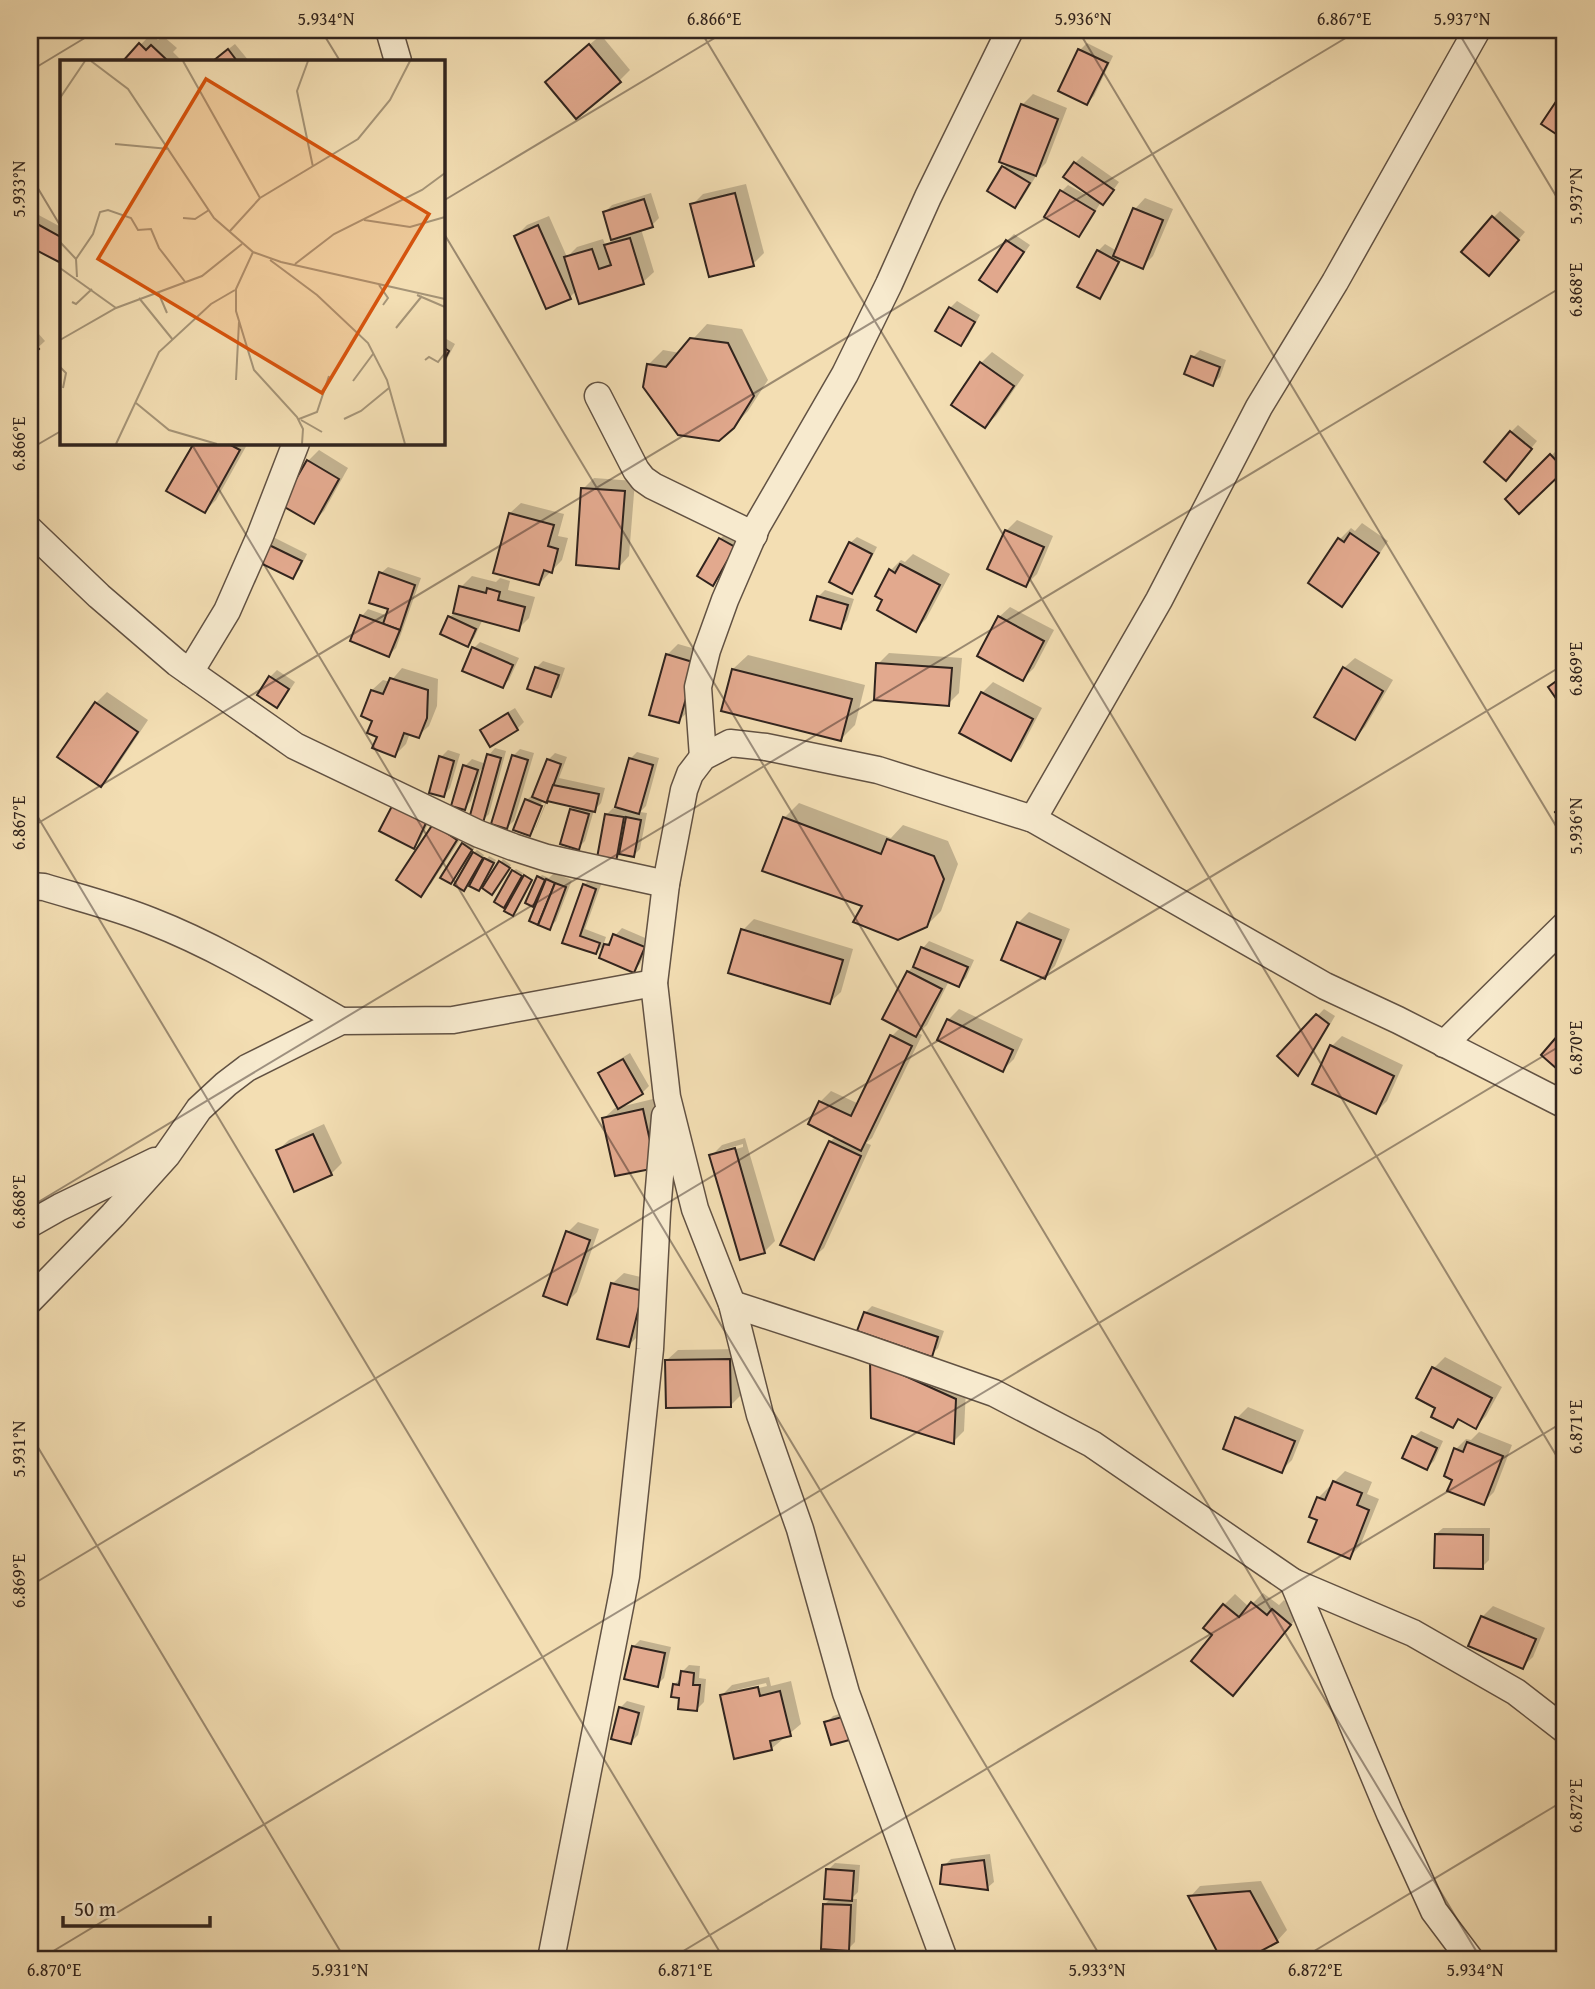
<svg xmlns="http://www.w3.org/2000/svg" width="1595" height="1989" viewBox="0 0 1595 1989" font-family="'Gentium Book Plus',serif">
	<rect width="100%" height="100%" fill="#f3deb3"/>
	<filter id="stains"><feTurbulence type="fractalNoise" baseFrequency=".00286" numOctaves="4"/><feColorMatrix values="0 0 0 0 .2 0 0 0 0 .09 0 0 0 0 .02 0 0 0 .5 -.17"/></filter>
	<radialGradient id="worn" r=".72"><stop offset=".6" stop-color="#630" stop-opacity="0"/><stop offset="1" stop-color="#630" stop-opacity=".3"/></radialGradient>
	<g fill="#0003" fill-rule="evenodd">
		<path d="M151 34 158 40 163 36 177 48 173 52 182 61H125Z"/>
		<path d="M601 35 630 70 619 81 558 71Z"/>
		<path d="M1087 43 1113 56 1094 96 1087 103 1060 90 1080 50Z"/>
		<path d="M235 44 249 61H213Z"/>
		<path d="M1033 94 1067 108 1046 163 1034 175 1036 176 1022 199 1015 205 1003 168 1008 163 1022 105Z"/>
		<path d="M1082 156 1119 182 1109 196 1101 202 1085 228 1078 235 1061 192 1068 185 1088 196 1090 194 1075 163Z"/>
		<path d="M746 184 764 253 753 264 692 205 703 194Z"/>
		<path d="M651 193 659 218 652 225 641 229 654 272 643 282 576 291 570 297 516 236 527 225 549 216 567 257 577 247 603 239 606 247 613 239 605 212 612 205Z"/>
		<path d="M1145 198 1173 209 1153 256 1142 267 1122 259 1106 290 1099 296 1098 251 1105 244 1117 251 1135 209Z"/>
		<path d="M1500 211 1525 232 1495 267 1493 218Z"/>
		<path d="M33 212 61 227V261L30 245V216Z"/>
		<path d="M1014 234 1030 245 1003 283 997 290 1007 241Z"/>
		<path d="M957 301 980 315 968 337 961 343 950 308Z"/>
		<path d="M30 324 45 341 30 355Z"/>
		<path d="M707 324 742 329 768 380 748 411 733 427 649 364 663 350 680 353Z"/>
		<path d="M443 337 455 344 443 366Z"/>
		<path d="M1200 350 1226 360 1220 377 1213 384 1193 357Z"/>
		<path d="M992 352 1024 375 996 416 985 426 981 363Z"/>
		<path d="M1518 425 1537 441 1513 471 1511 432Z"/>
		<path d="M196 443H248L216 500 205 511 169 490Z"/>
		<path d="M1558 449 1565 456V467L1519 512 1507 499Z"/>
		<path d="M319 450 348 468 324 511 313 522 308 461Z"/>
		<path d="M594 478 635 481 629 556 619 567 583 489Z"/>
		<path d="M521 503 564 514 558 536 568 538 562 560 539 584 510 513Z"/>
		<path d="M1017 520 1053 536 1037 574 1026 585 1006 531Z"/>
		<path d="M1362 523 1388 541 1352 594 1342 605 1310 583 1340 539 1351 528 1355 531Z"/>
		<path d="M727 532 741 540 719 577 713 584 720 539Z"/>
		<path d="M269 535 307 554 299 570 292 577 254 558Z"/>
		<path d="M857 537 877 547 858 585 851 592 850 543Z"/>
		<path d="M913 554 950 574 926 619 916 629 885 599 891 570 901 560 905 562Z"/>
		<path d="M388 567 421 578 396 648 389 655 362 616 368 609 388 616 390 608 381 573Z"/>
		<path d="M472 576 496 582 500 578 510 581 508 590 535 597 529 618 518 629 483 619 474 638 467 645 450 617 454 613 461 587Z"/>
		<path d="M825 590 854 599 847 620 841 627 818 597Z"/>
		<path d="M1010 607 1054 630 1034 668 1023 679 999 617Z"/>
		<path d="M480 642 519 658 509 680 502 686 474 648Z"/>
		<path d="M678 644 706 652 689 711 678 721 667 655Z"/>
		<path d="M889 653 962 658 959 693 948 704 878 664Z"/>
		<path d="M748 655 865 685 855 725 841 739 733 669Z"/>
		<path d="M1355 658 1393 680 1365 727 1355 738 1344 668Z"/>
		<path d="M543 661 565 668 558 688 551 695 529 688 537 667Z"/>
		<path d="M402 668 438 679 437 706 429 726 418 736 410 733 406 744 395 755 379 736 374 720 372 690 383 680 390 682Z"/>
		<path d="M277 670 295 682 284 699 277 706 270 677Z"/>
		<path d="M993 682 1042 708 1021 748 1011 758 982 693Z"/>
		<path d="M107 692 148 720 112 774 101 785 96 703Z"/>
		<path d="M515 708 524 722 517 729 482 731 489 724Z"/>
		<path d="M495 748 506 751 489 814 482 821 484 770 481 769 471 801 464 808 465 766 472 759 486 764 489 755Z"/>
		<path d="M520 749 534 753 514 821 507 827 513 756Z"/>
		<path d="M448 750 460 754 450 788 444 795 441 757Z"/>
		<path d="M637 752 659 758 646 806 640 812 647 813 640 849 634 855 622 853 615 860 606 815 613 808 617 809 630 759Z"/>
		<path d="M555 753 567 757 559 778 605 788 601 803 594 810 585 841 578 848 571 810 576 806 548 799 536 828 529 834 527 800 534 793 548 760ZM544 797 547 799 535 829H531Z"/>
		<path d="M799 803 891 838 903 825 948 841 958 864 941 911 926 926 865 905 784 818Z"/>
		<path d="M432 816 420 840 413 846 382 831Z"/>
		<path d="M434 825 467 829 431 884 421 894Z"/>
		<path d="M470 837 478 842 469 857 477 850 484 855 466 886 468 865 465 864 451 882 463 844Z"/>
		<path d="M489 856 496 860 481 886 471 885Z"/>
		<path d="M503 859 511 865 495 890 501 862Z"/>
		<path d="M516 869 523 873 506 903 513 871Z"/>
		<path d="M554 873 572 880 556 921 549 928 541 896 532 905 539 878 542 875 549 878Z"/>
		<path d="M591 878 602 882 585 929 606 937 603 946 596 952 565 941 584 885Z"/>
		<path d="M1029 912 1070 929 1055 966 1044 977 1018 923Z"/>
		<path d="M754 919 853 949 841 992 830 1002 743 930Z"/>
		<path d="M622 928 650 940 640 964 633 971 606 945Z"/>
		<path d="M929 941 974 960 966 978 959 985 949 981 927 1025 918 1033 922 1035 872 1138 866 1143 871 1145 824 1248 813 1258 830 1142 836 1136 820 1102 831 1091 859 1104 892 1036 901 1027 908 972 915 964 923 948Z"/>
		<path d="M959 1009 1023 1039 1014 1059 1003 1070 948 1020Z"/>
		<path d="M1324 1009 1335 1016 1305 1067 1298 1074 1279 1056Z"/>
		<path d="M1342 1036 1403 1065 1387 1101 1376 1112 1332 1046Z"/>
		<path d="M630 1053 649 1086 642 1093 620 1107 653 1099 666 1155 604 1118 615 1108 619 1107 600 1073 607 1067Z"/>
		<path d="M324 1124 342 1163 331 1174 278 1150 289 1140Z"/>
		<path d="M745 1138 775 1241 764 1252 711 1156 722 1145ZM743 1144V1147L722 1153V1150Z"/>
		<path d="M578 1222 599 1229 577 1292 566 1303 568 1232Z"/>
		<path d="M624 1273 653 1280 639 1335 628 1346 599 1338 613 1283Z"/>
		<path d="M872 1306 944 1331 938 1348 931 1355 865 1313Z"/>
		<path d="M740 1349 741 1395 730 1406 667 1360 678 1350Z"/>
		<path d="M1445 1357 1502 1387 1486 1416 1476 1427 1460 1418 1453 1426 1438 1407 1434 1368Z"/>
		<path d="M872 1360 966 1389 964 1431 953 1442Z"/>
		<path d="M1248 1407 1304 1430 1292 1460 1281 1471 1237 1418Z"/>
		<path d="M1421 1431 1443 1441 1434 1461 1427 1468 1414 1437Z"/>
		<path d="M1479 1432 1512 1445 1494 1492 1483 1503 1454 1479 1456 1449 1466 1439 1471 1440Z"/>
		<path d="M1345 1471 1372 1482 1367 1494 1379 1499 1360 1546 1349 1557 1319 1519 1318 1498 1329 1487 1332 1488 1334 1482Z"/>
		<path d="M1443 1528H1490L1489 1560 1482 1567 1436 1534Z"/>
		<path d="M1263 1593 1279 1605 1284 1600 1301 1613 1233 1694 1215 1635 1224 1605 1235 1594 1249 1607Z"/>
		<path d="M1493 1606 1545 1628 1533 1657 1522 1667 1482 1617Z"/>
		<path d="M640 1640 671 1647 664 1678 657 1685 633 1647Z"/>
		<path d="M689 1665 700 1666 699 1678 706 1679 704 1702 697 1709 681 1696 674 1685 682 1677V1672Z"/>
		<path d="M769 1677 771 1686 791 1681 801 1724 771 1749 721 1696 732 1685ZM766 1683 767 1686 732 1694V1691Z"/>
		<path d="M627 1701 645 1706 638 1735 631 1742 620 1708Z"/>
		<path d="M852 1710V1737L826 1723 833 1716Z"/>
		<path d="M990 1854 994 1882 987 1888 944 1866 951 1859Z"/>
		<path d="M835 1863 860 1865 858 1892 851 1899H857L855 1942 848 1949 824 1905 832 1897 828 1870Z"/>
		<path d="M1261 1881 1287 1930 1277 1941 1243 1959H1223L1190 1897 1200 1886Z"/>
	</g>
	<g fill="#e2a98e" stroke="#31241e" stroke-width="2">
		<path d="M139 43 146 50 151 45 167 60 123 61Z"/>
		<path d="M589 44 621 82 576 119 545 82Z"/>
		<path d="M228 49 237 61H213Z"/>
		<path d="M1078 49 1108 63 1087 105 1058 91Z"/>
		<path d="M1565 88V140L1541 124Z"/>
		<path d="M1021 104 1058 119 1036 176 999 162Z"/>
		<path d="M1074 162 1114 190 1103 205 1063 177Z"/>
		<path d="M1002 166 1030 183 1015 208 987 191Z"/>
		<path d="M1060 190 1095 211 1079 237 1044 217Z"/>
		<path d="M735 193 754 266 709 277 690 204Z"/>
		<path d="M644 199 653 227 611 240 603 212Z"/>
		<path d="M1133 208 1163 220 1143 269 1113 256Z"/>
		<path d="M1492 216 1519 240 1489 276 1461 252Z"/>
		<path d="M30 220 61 237V263L30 247Z"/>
		<path d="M538 225 571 299 546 309 514 236Z"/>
		<path d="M630 238 644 284 579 304 564 257 592 249 599 269 611 265 604 245Z"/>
		<path d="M1006 240 1024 252 997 292 979 280Z"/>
		<path d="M1097 250 1119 262 1100 299 1077 287Z"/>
		<path d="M949 307 975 322 961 346 935 331Z"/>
		<path d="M30 338 39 349 30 358Z"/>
		<path d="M690 338 728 343 754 396 734 428 719 441 678 435 643 387 647 364 666 367Z"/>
		<path d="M443 347 449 351 443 363Z"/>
		<path d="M1191 356 1220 367 1213 386 1184 374Z"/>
		<path d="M980 362 1014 386 985 428 951 405Z"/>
		<path d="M1510 431 1532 449 1506 481 1484 462Z"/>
		<path d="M194 443H227L240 450 205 513 166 491Z"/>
		<path d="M1550 454 1565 470 1519 514 1505 499Z"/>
		<path d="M307 460 339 479 314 524 281 505Z"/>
		<path d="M581 488 625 491 619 569 576 565Z"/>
		<path d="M509 513 554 525 548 546 558 549 552 573 544 570 539 585 493 573Z"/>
		<path d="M1005 530 1044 547 1026 587 987 569Z"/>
		<path d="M1350 533 1379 553 1342 607 1308 583 1338 538 1344 542Z"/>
		<path d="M719 538 735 547 713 586 697 576Z"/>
		<path d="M261 541 302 561 293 579 252 559Z"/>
		<path d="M849 542 872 554 852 594 829 582Z"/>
		<path d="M900 564 940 585 916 632 877 610 882 600 875 596 889 569 895 573Z"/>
		<path d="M379 572 415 585 400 630 383 624 388 609 369 603Z"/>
		<path d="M459 586 486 593 487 588 500 592 498 600 525 607 519 631 453 613Z"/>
		<path d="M817 596 848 605 841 629 810 620Z"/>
		<path d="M360 615 400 630 389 657 350 641Z"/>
		<path d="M448 616 476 629 468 647 440 634Z"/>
		<path d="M998 616 1044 641 1023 681 977 656Z"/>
		<path d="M472 647 513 665 503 688 462 671Z"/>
		<path d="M666 654 696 663 679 723 649 715Z"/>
		<path d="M876 663 952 668 949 706 874 700Z"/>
		<path d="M535 667 559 675 551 697 527 689Z"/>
		<path d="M1343 667 1383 691 1355 740 1314 717Z"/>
		<path d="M732 669 852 699 841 741 721 711Z"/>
		<path d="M1565 675V710H1564L1548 687Z"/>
		<path d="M269 676 289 689 277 708 257 695Z"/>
		<path d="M390 678 428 690 427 718 419 738 404 733 395 757 372 748 377 737 367 733 372 721 361 716 371 690 383 694Z"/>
		<path d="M981 692 1033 719 1011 761 959 733Z"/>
		<path d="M95 702 138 732 101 787 57 757Z"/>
		<path d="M508 713 518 730 490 747 480 730Z"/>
		<path d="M487 754 501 758 483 823 469 819Z"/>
		<path d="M512 755 528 760 507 829 491 824Z"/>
		<path d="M439 756 454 761 444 797 429 793Z"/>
		<path d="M629 758 653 765 639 814 615 807Z"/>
		<path d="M547 759 561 764 547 803 532 797Z"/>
		<path d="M463 765 478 770 465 810 451 806Z"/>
		<path d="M553 785 599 794 595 812 547 801Z"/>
		<path d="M525 799 542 806 530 836 513 830Z"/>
		<path d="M1565 802V824L1555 812Z"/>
		<path d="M392 806 426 823 414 849 379 831Z"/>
		<path d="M570 809 589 814 579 850 560 844Z"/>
		<path d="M605 814 624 817 616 862 597 858Z"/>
		<path d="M626 817 641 820 634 857 619 854Z"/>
		<path d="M783 817 881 854 887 839 934 856 944 879 927 927 898 940 853 922 862 906 762 871Z"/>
		<path d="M433 824 457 840 421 897 396 880Z"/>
		<path d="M462 843 472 850 451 884 440 878Z"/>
		<path d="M473 852 483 858 464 891 454 885Z"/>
		<path d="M484 858 494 863 479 891 469 886Z"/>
		<path d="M499 861 510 868 492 895 482 888Z"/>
		<path d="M512 870 522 876 504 908 494 902Z"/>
		<path d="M524 875 532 880 513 916 504 911Z"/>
		<path d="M537 876 545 880 533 907 525 903Z"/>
		<path d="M546 879 555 883 538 925 529 921Z"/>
		<path d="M555 883 566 887 550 930 538 925Z"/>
		<path d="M583 884 596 889 580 936 600 943 596 954 562 943Z"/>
		<path d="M1017 922 1061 940 1045 979 1001 960Z"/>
		<path d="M741 929 843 960 830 1004 728 973Z"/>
		<path d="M613 934 645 947 634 973 599 958 604 944 609 945Z"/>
		<path d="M921 947 968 967 959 987 913 967Z"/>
		<path d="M907 971 942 989 916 1037 882 1019Z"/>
		<path d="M1316 1014 1329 1024 1298 1076 1277 1056Z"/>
		<path d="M947 1019 1013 1050 1003 1072 937 1040Z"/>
		<path d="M1565 1027V1076L1541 1055Z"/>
		<path d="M890 1035 912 1046 861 1151 808 1124 819 1101 851 1116Z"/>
		<path d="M1330 1045 1394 1076 1376 1114 1312 1084Z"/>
		<path d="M623 1059 643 1094 618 1109 598 1073Z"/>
		<path d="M643 1109 656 1168 615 1176 602 1118Z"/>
		<path d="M313 1134 332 1175 294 1192 276 1150Z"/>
		<path d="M829 1141 861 1156 814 1260 780 1245Z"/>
		<path d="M735 1148 765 1253 740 1260 709 1155Z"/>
		<path d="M566 1231 590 1240 567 1305 543 1296Z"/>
		<path d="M611 1283 643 1291 629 1347 597 1339Z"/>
		<path d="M864 1312 938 1337 932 1357 857 1331Z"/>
		<path d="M730 1359 731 1407 666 1408 665 1360Z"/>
		<path d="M870 1360 956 1399 954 1444 871 1418Z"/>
		<path d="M1432 1367 1492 1398 1476 1429 1458 1419 1453 1428 1431 1417 1435 1408 1416 1398Z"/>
		<path d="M1235 1417 1295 1441 1282 1473 1223 1449Z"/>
		<path d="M1412 1436 1437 1448 1427 1470 1402 1458Z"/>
		<path d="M1467 1442 1503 1456 1484 1505 1447 1491 1452 1480 1444 1476 1454 1448 1463 1452Z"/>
		<path d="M1333 1481 1362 1493 1357 1505 1369 1510 1350 1559 1308 1542 1317 1520 1309 1517 1317 1497 1325 1500Z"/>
		<path d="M1435 1534 1483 1535V1569L1434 1568Z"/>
		<path d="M1251 1602 1267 1615 1272 1609 1291 1625 1233 1696 1191 1661 1212 1635 1203 1628 1223 1604 1239 1617Z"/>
		<path d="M1481 1616 1536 1639 1523 1669 1468 1646Z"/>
		<path d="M632 1646 665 1653 658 1687 624 1679Z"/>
		<path d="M681 1671 694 1673 693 1685H700L697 1711 678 1709 679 1698 671 1697 673 1684 679 1685Z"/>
		<path d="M758 1687 760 1696 780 1691 791 1736 770 1741 772 1750 734 1759 720 1695Z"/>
		<path d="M619 1707 639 1713 631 1744 611 1739Z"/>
		<path d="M846 1716 853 1739 831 1745 824 1722Z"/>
		<path d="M984 1860 988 1890 940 1884 942 1865Z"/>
		<path d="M826 1869 854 1871 852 1901 824 1899Z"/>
		<path d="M1250 1891 1278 1942 1246 1959H1221L1188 1896Z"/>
		<path d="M823 1904 851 1905 849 1951 821 1949Z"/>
	</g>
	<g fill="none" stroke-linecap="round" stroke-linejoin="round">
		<defs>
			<g id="minor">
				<path d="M389 30 398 61"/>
				<path d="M598 396 636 470 643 479 653 486 754 535"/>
				<path d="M30 530 99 596 177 663 295 746 479 834 513 847 547 858 666 884"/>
				<path d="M190 672 227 611 260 536 296 443"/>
				<path d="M703 757 698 687 707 650 725 600 757 526 845 374 889 284 928 197 1010 30"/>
				<path d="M1033 819 1159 600 1259 407 1335 282 1477 30"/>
				<path d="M30 886 44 887C80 898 117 907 151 921 218 947 279 985 341 1021"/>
				<path d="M1444 1044 1565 925"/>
				<path d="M30 1224 60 1207 155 1161"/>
				<path d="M30 1300 113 1215 167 1155 199 1109 226 1084 247 1068 341 1021 453 1020 654 983"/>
				<path d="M732 1304 857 1345 994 1393 1092 1444 1293 1582 1413 1633 1516 1692 1565 1730"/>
				<path d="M1293 1582 1390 1814 1434 1911 1470 1959"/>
				<path d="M551 1959 626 1576 650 1349 657 1212 665 1116"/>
				<path d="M944 1959 846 1693 800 1529 760 1415 732 1304 695 1209 667 1097 654 983 666 884 684 790 690 774 703 757 730 743 766 747 878 770 1033 819 1325 986 1398 1020 1565 1105"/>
			</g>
		</defs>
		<use href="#minor" stroke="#625243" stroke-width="29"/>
		<use href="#minor" stroke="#f7eace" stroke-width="26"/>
	</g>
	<path fill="none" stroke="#31241e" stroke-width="2" stroke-opacity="0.45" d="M321 30 340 61M700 30 1565 1470M1078 30 1565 841M1457 30 1565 211M30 71 98 30M30 175 61 227M443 201 728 30M443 232 1481 1959M191 443 1102 1959M30 449 61 431M30 804 724 1959M30 828 1359 30M30 1207 1565 285M30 1434 345 1959M30 1586 1565 664M40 1959 1565 1043M670 1959 1565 1421M1301 1959 1565 1800"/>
	<g transform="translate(60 60)">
		<rect width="385" height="385" fill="#f3deb3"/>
		<path fill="none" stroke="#a59477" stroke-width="2" d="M31 1 68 29 154 158 193 192 221 202 385 239M123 1 200 138M248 1 237 31 253 107M0 38 25 1M55 84 109 89M123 158 135 159 149 150M304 160 350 167 385 157M170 171 200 138 298 79 330 40 350 1M0 182 16 199 17 217M193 192 176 229V251L194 310 237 357 243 369 242 384M16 199 33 174 40 152 48 150 71 158 78 170 91 169 99 188 126 223M210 200 257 235 308 283 327 320 345 384M235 204 274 174 362 130 385 113M0 208 56 248M319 225 328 238 323 245M98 232 107 253M357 235 385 247M79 238 113 280M12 242 16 244 32 229M336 268 362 236M0 280 56 248 142 216 182 184M365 300 369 297 378 302 385 293M0 307 6 313 3 328M176 320 179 262M293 321 313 294M76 343 109 370 157 384M239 359 257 352 269 316M284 359 301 351 329 328M241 360 262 372M56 384 99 292 151 244 175 230"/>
		<path fill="#d6540e" fill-opacity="0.15" stroke="#d6540e" stroke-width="3.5" d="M146 19 369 154 262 333 38 199Z"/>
		<rect width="385" height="385" fill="none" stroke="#31241e" stroke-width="3.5"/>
	</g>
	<rect width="1595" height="1989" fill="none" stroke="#f3deb3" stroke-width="77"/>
	<path d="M63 1916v10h147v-10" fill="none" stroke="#31241e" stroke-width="3.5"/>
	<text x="74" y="1916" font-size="21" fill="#31241e" stroke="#f7eace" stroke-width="5" paint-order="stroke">50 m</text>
	<rect x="38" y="38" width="1518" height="1913" fill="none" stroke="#31241e" stroke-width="2.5"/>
	<g font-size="18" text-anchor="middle" fill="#31241e">
		<text x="326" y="25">5.934°N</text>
		<text x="714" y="25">6.866°E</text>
		<text x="1083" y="25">5.936°N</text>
		<text x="1344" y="25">6.867°E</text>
		<text x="1462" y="25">5.937°N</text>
		<text transform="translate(19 189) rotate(-90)" y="6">5.933°N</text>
		<text transform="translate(1576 196) rotate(-90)" y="6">5.937°N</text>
		<text transform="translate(1576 290) rotate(-90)" y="6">6.868°E</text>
		<text transform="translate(19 444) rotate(-90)" y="6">6.866°E</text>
		<text transform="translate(1576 669) rotate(-90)" y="6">6.869°E</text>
		<text transform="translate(19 823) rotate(-90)" y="6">6.867°E</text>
		<text transform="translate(1576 826) rotate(-90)" y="6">5.936°N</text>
		<text transform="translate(1576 1048) rotate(-90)" y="6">6.870°E</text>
		<text transform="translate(19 1202) rotate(-90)" y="6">6.868°E</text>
		<text transform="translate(1576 1427) rotate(-90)" y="6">6.871°E</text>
		<text transform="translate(19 1449) rotate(-90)" y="6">5.931°N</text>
		<text transform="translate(19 1581) rotate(-90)" y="6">6.869°E</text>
		<text transform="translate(1576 1806) rotate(-90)" y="6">6.872°E</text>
		<text x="54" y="1976">6.870°E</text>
		<text x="340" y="1976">5.931°N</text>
		<text x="685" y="1976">6.871°E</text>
		<text x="1097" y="1976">5.933°N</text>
		<text x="1315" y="1976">6.872°E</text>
		<text x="1475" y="1976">5.934°N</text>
	</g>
	<rect width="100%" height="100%" filter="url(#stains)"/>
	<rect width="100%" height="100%" fill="url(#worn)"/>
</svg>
